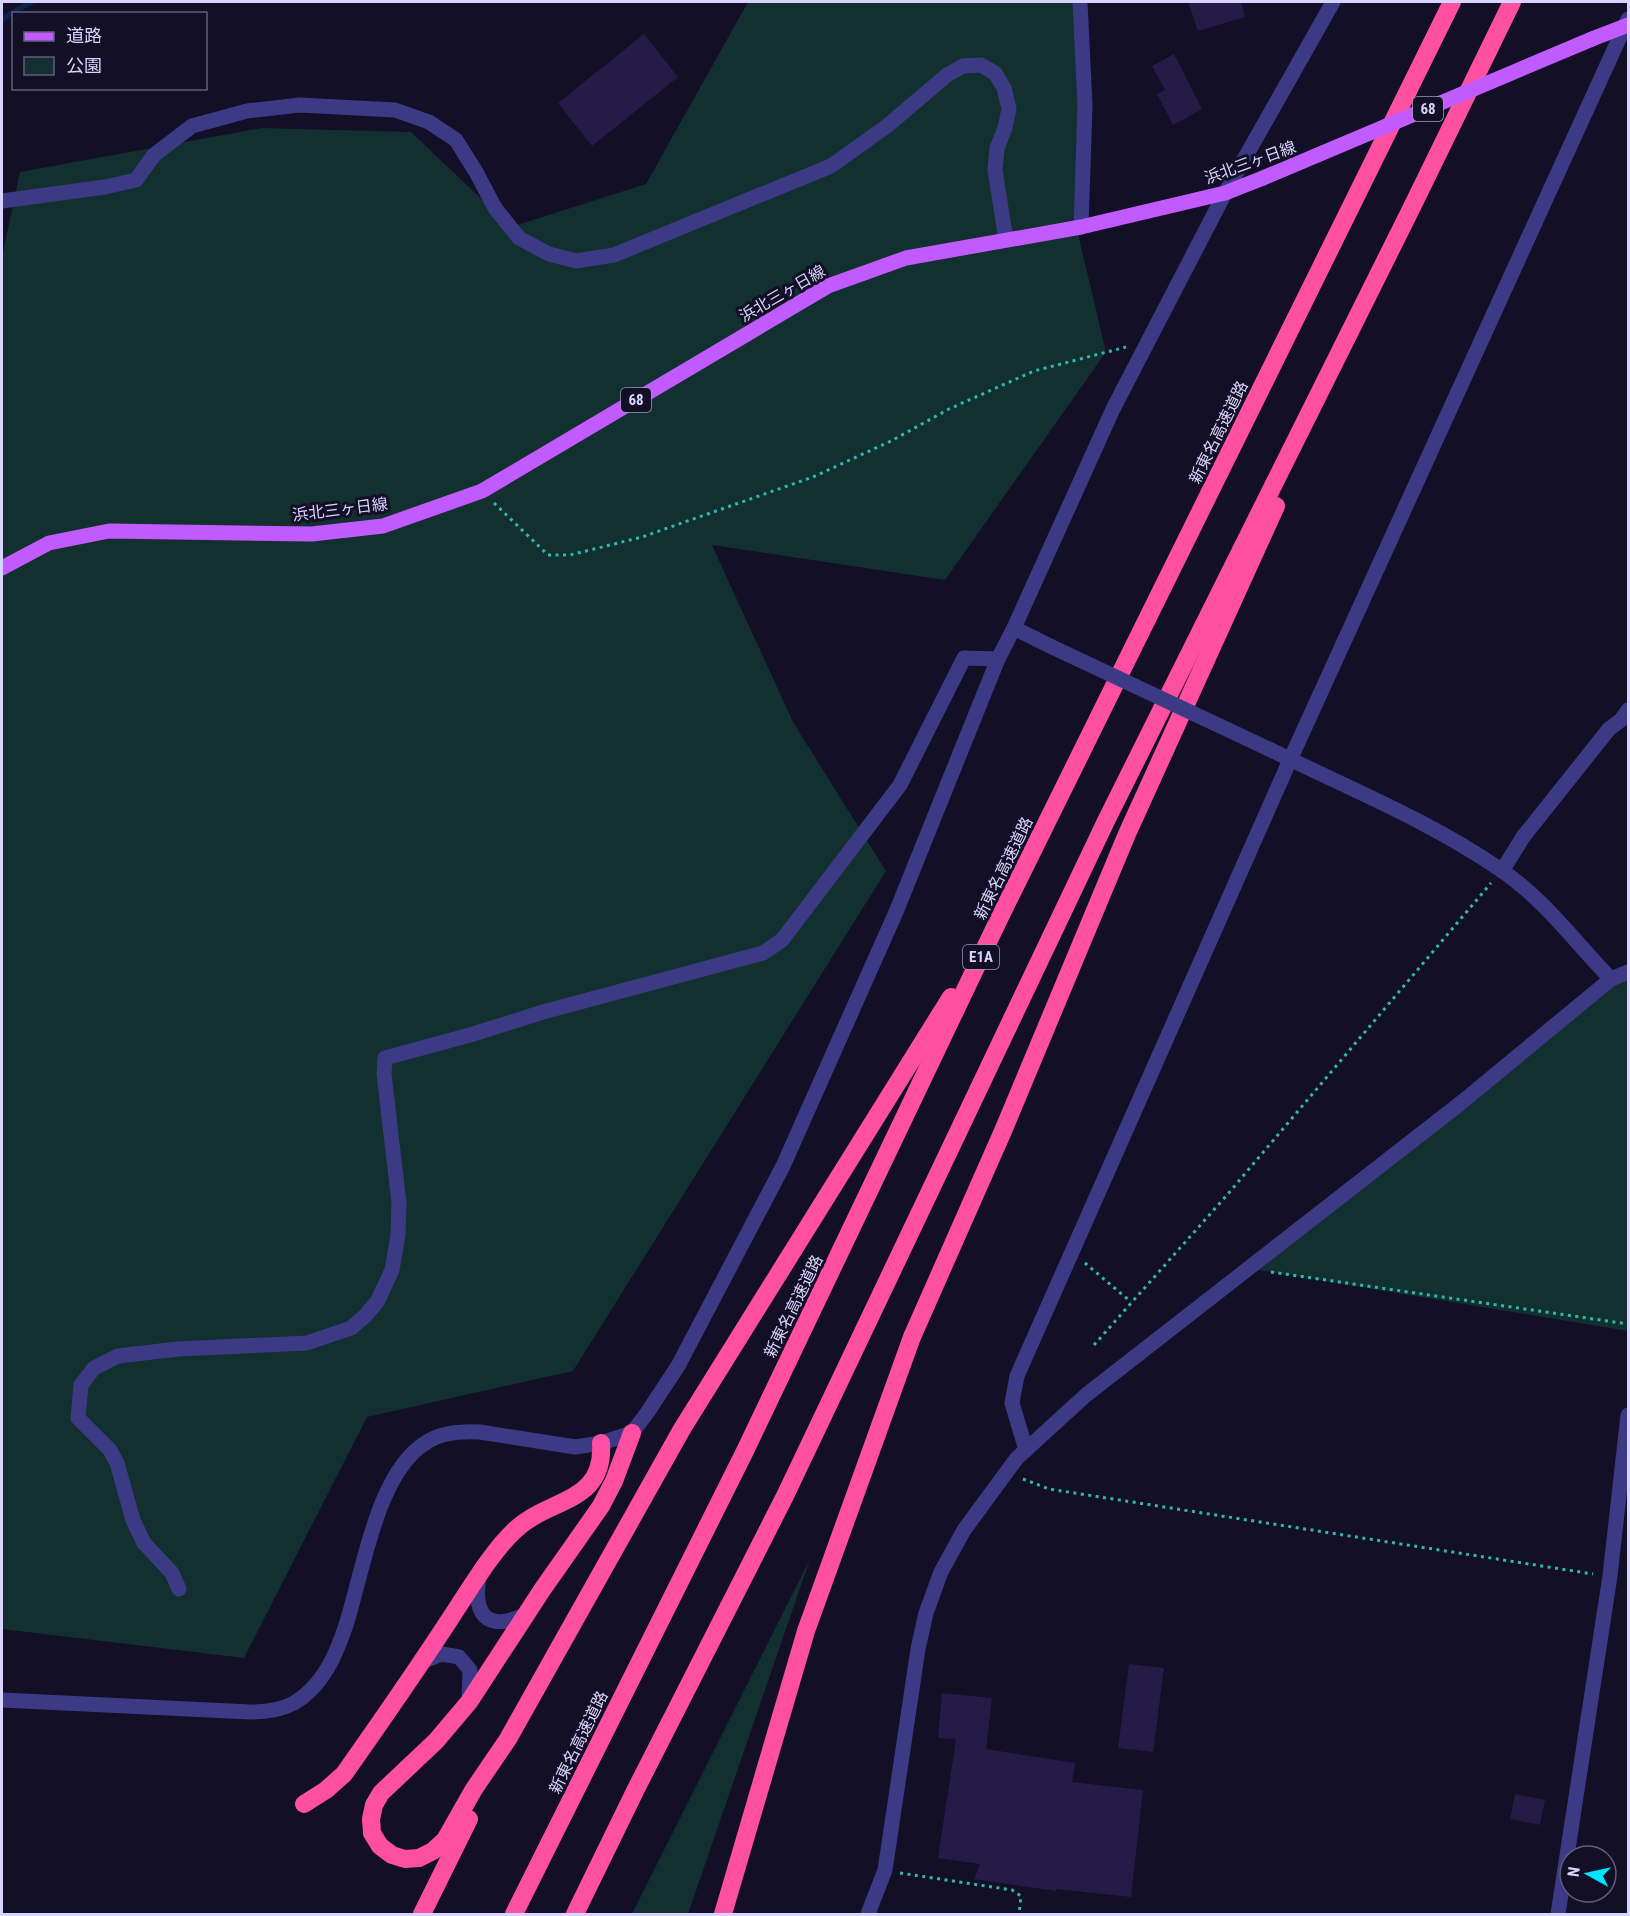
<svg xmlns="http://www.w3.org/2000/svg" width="1630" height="1916" viewBox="0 0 1630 1916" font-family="'Roboto Condensed','Noto Sans JP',sans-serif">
	<rect width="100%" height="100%" fill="#130f26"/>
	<g fill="#12302f">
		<path d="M748 2H1077L1079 238 1106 352 945 580 712 545 793 722 886 871 573 1371 367 1417 244 1658 2 1629V257L20 172 262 128 411 132 511 227 646 184Z"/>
		<path d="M1628 976V1331L1258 1270 1606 983Z"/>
		<path d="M810 1559 688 1914H632Z"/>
	</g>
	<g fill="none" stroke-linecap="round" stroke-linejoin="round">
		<path stroke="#0c2248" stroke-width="5" d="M2 21 9 14 32 2"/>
	</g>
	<g fill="#241b47">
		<path d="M1188 2H1241L1245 17 1198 31Z"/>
		<path d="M644 34 678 77 592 146 558 103Z"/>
		<path d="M1174 54 1202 109 1173 125 1157 94 1165 90 1152 66Z"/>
		<path d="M1129 1664 1164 1668 1153 1752 1118 1748Z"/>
		<path d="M942 1693 992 1698 986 1749 1075 1763 1072 1782 1143 1790 1131 1897 1056 1889V1891L974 1879 980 1864 938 1858 956 1739 938 1738Z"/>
		<path d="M1515 1794 1545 1800 1540 1825 1510 1819Z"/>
	</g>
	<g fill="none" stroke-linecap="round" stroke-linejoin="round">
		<g stroke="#2fb8b0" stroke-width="3" stroke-dasharray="3 4.5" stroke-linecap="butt">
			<path d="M494 503 548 555H570L642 537 813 477 891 441 949 409 1034 371 1126 347"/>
			<path d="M1085 1263 1131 1302"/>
			<path d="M1271 1272 1628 1324"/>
			<path d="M1094 1345 1227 1195 1491 883"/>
			<path d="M1023 1479 1049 1489 1593 1574"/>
			<path d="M900 1873 1012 1890 1021 1896 1019 1914"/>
		</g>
		<g stroke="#3d3a85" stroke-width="15">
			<path d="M1080 2 1085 106 1081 227"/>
			<path d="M2 201 105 187 136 180 154 155 192 126 247 111 300 105 395 110 429 122 456 140 476 172 495 208 519 238 549 254 576 261 614 255 831 166 887 126 947 75 963 66 981 65 995 73 1004 88 1009 109 1005 128 997 148 995 170 1006 240"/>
			<path d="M1014 628 1050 646"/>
			<path d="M1271 750C1348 788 1430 821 1501 870 1544 899 1575 942 1611 979"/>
			<path d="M1502 871 1523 837 1609 729 1621 720 1628 710"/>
			<path d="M1026 1450 1012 1403 1017 1376 1290 760 1628 19"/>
			<path d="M479 1576C473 1615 486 1632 525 1615"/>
			<path d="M179 1589 172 1573 144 1543 133 1520 117 1463 110 1450 78 1418 81 1385 94 1368 118 1356 178 1349 307 1343 351 1328 365 1316 377 1302 392 1270 398 1235 399 1203 384 1074 385 1058 470 1035 543 1012 763 953 782 940 900 785 964 658 998 659"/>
			<path d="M421 1662 442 1654 459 1657 470 1670 469 1702"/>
			<path d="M2 1700 250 1712C264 1712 281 1710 294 1703 323 1686 336 1655 346 1625 363 1572 377 1471 427 1442 442 1432 462 1431 480 1432L575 1447 601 1443 632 1433 647 1413 678 1366 783 1166 896 912 998 659 1014 628 1113 409 1225 193 1333 2"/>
			<path d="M868 1914 885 1870 918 1649 926 1613 941 1572 964 1530 1017 1458 1086 1395 1462 1102 1611 979 1628 972"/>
			<path d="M1558 1914 1610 1576 1628 1415"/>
		</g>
		<g stroke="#c25bff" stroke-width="15">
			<path d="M1592 39 1628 25"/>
			<path d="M2 568 49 543 109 531 312 534 383 526 482 491 828 286 906 258 1081 227 1225 193 1263 178"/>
		</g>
		<g stroke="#ff4fa3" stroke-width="18">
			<path d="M632 1433 614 1481 601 1506 542 1590 469 1702 436 1741 381 1793 374 1805 371 1819 372 1833 380 1846 392 1855 405 1859 419 1858 433 1851 445 1840 474 1789 508 1739 682 1429 951 997"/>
			<path d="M304 1804 326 1790 344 1774C380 1723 416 1671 450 1619 468 1592 492 1551 515 1530 550 1497 605 1504 601 1443"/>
			<path d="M422 1914 469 1819"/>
			<path d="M514 1914 745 1451 999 919 1452 2"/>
			<path d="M575 1914 636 1789 785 1496 1106 821 1411 209 1512 2"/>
			<path d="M723 1914 806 1631 912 1337 1003 1131 1127 834 1276 506"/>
		</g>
		<path stroke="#3d3a85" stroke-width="15" d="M1050 646 1271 750"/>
		<path stroke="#c25bff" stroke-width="15" d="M1263 178 1592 39"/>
	</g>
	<g text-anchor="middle" stroke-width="6" stroke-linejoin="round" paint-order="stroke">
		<g fill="#130f26" stroke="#9e99be" stroke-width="1.5">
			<rect x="1413" y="97" width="30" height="24" rx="4.5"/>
			<rect x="621" y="388" width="30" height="24" rx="4.5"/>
			<rect x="963" y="945" width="36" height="24" rx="4.5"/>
		</g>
		<g font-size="15" font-weight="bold" fill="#d9d4ff">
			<text x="1428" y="114">68</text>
			<text x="636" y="405">68</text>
			<text x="981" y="962">E1A</text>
		</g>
		<g font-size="16" fill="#d9d4ff" stroke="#130f26">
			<text transform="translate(1250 162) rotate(-20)" y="6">浜北三ヶ日線</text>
			<text transform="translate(782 293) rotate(-30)" y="6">浜北三ヶ日線</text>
			<text transform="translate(1218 432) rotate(-64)" y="6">新東名高速道路</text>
			<text transform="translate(340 509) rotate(-7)" y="6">浜北三ヶ日線</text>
			<text transform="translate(1003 868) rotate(-64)" y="6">新東名高速道路</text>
			<text transform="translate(793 1306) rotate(-64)" y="6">新東名高速道路</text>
			<text transform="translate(578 1742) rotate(-64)" y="6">新東名高速道路</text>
		</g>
	</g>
	<rect width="1630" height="1916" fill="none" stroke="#d9d4ff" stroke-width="6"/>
	<rect x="12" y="12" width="195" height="78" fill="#130f26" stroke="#625e7d" stroke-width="1.5"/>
	<rect x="24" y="32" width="30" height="9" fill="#c25bff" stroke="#625e7d" stroke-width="1.5"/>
	<text x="66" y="42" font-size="18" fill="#d9d4ff">道路</text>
	<rect x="24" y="57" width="30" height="18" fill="#12302f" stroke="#625e7d" stroke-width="1.5"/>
	<text x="66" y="72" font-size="18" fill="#d9d4ff">公園</text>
	<g transform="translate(1588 1874) rotate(278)"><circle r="28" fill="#130f26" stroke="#625e7d" stroke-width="1.5"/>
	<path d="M0-4.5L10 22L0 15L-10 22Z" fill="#00e5ff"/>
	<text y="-9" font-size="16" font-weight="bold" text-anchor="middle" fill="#d9d4ff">N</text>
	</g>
</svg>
